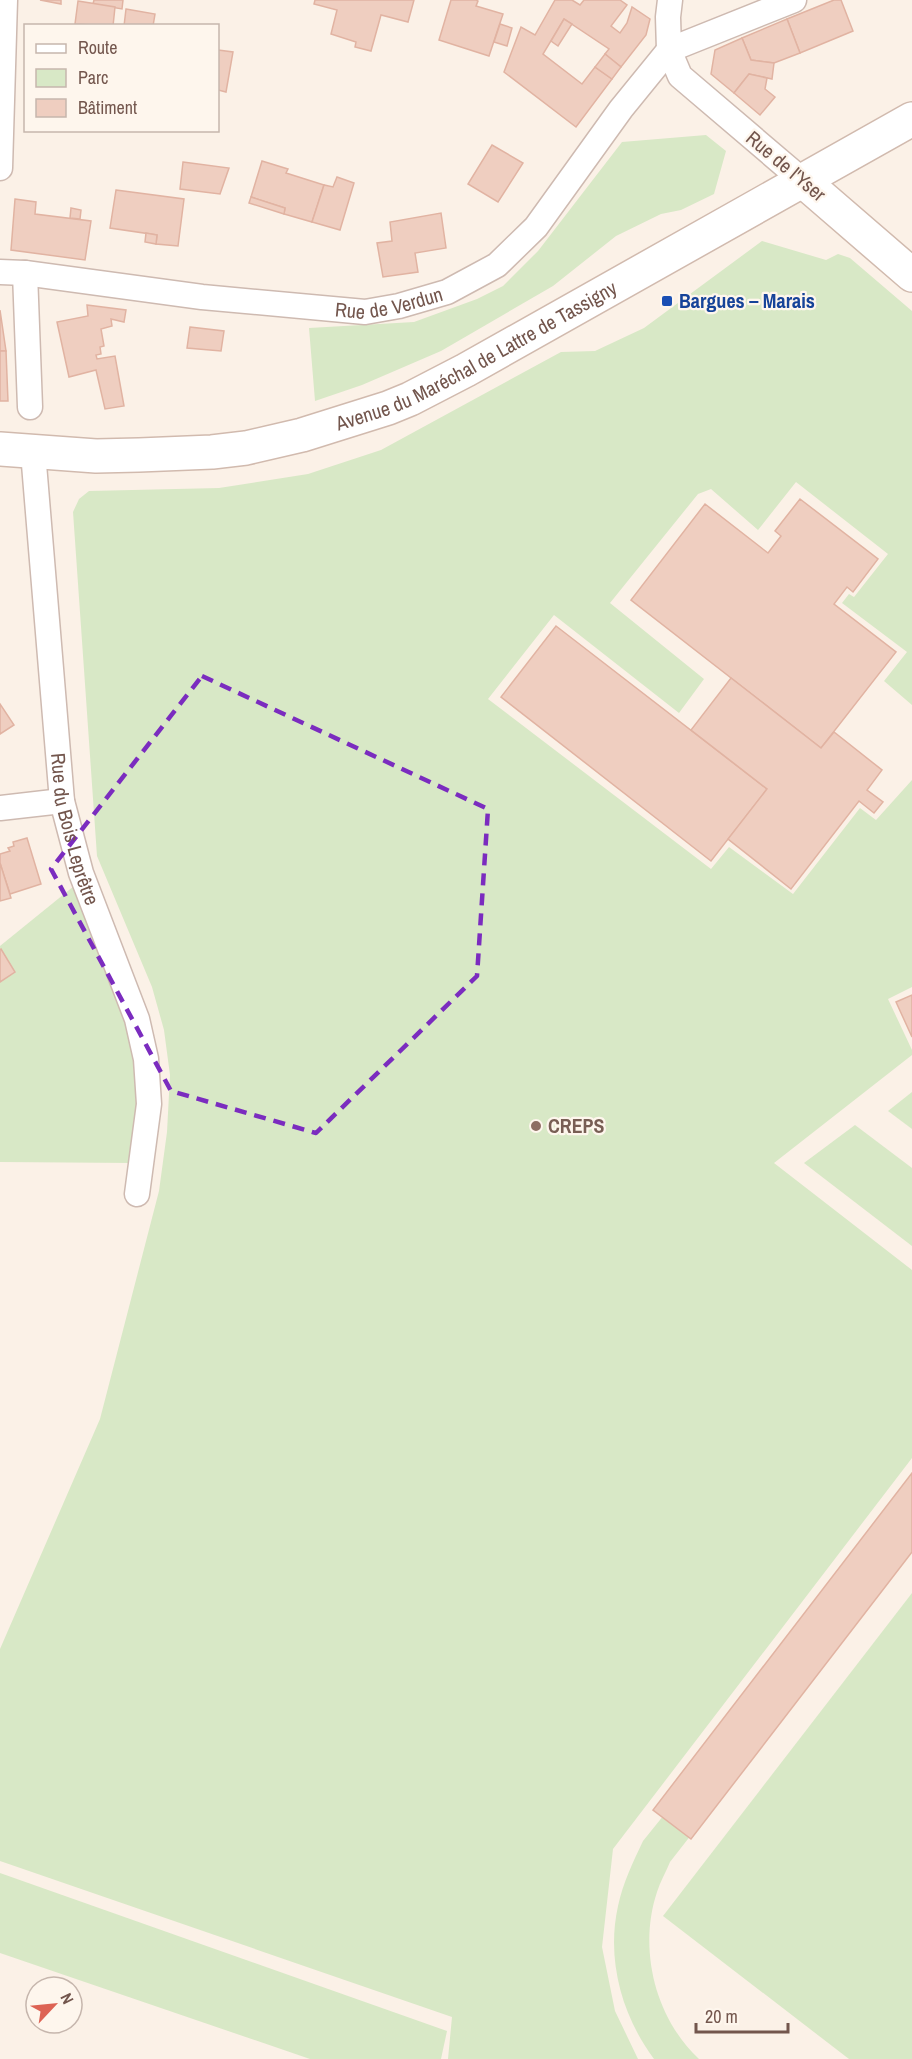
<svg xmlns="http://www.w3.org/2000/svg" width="912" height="2059" viewBox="0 0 912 2059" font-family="'Archivo Narrow',sans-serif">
	<rect width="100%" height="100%" fill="#fbf1e7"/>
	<g fill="#d8e8c6">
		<path d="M706 135 726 151 714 194 681 210 661 214 616 236 553 286 441 351 362 385 315 401 309 328 414 322 477 299 503 286 538 251 622 142Z"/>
		<path d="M762 241 826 260 838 254 850 258 912 311V705L884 681 907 652 842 603 849 594 854 597 888 554 796 482 758 530 711 489 698 494 610 603 704 679 679 713 554 615 488 699 711 869 729 847 793 894 860 808 876 820 912 780V987L888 999 912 1050V1055L774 1163 912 1270V1458L613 1849 602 1947 615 2011 638 2059H448L452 2017 0 1861V1649L100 1419 159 1191 167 1132 170 1075 164 1030 152 987 97 856 73 512 79 499 89 491 219 488 308 474 381 450 561 352 595 351 644 328Z"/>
		<path d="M74 886 128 1013 139 1076 133 1163 0 1162V946Z"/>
		<path d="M912 1092V1129L888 1111Z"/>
		<path d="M855 1125 912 1168V1246L804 1163Z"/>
		<path d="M912 1507V1552L670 1862C666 1872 660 1882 657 1892 638 1949 655 2018 699 2059H654C622 2016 606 1960 618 1906 623 1883 633 1862 643 1841Z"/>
		<path d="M912 1593V2059H849L663 1916Z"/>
		<path d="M0 1873 447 2031 441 2059H310L0 1953Z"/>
	</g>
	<g fill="#efcec0" stroke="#e1b3a2" stroke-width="1.5">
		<path d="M40 0H61V4Z"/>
		<path d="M94 0H123L122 9 93 4Z"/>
		<path d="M315 0H414L408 22 381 15 371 51 355 47 356 42 331 34 337 10 314 4Z"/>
		<path d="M451 0H476L478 1 476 6 503 14 489 56 439 40Z"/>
		<path d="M555 0H572L580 5 584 0H620L627 5 611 26 620 33 627 23 632 7 650 19 646 35 621 67 605 54 609 49 564 19 543 54 582 84 595 67 612 79 576 127 504 72 521 27 535 35Z"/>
		<path d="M834 0H841L853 31 800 53 787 19Z"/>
		<path d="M78 1 115 7 113 26 75 24Z"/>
		<path d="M126 9 155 14 153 26H124Z"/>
		<path d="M564 19 572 24 558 46 551 41Z"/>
		<path d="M787 19 800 53 774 63 751 60 742 38Z"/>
		<path d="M500 24 512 28 507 46 494 42Z"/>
		<path d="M742 38 751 60 774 63 772 79 749 74 734 93 711 74 715 50Z"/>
		<path d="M218 50 233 52 226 92 218 90Z"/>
		<path d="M605 54 621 67 612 79 595 67Z"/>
		<path d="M749 74 767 78 765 89 775 97 760 115 734 93Z"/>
		<path d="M492 145 523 163 498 202 468 184Z"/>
		<path d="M262 161 288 169 286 173 324 185 312 222 284 214 285 208 251 197Z"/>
		<path d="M183 162 229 168 220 194 180 189Z"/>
		<path d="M337 177 354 183 340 230 312 222 324 185 333 187Z"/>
		<path d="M116 190 184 199 178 246 156 244 157 235 110 228Z"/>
		<path d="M251 197 285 208 284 214 249 203Z"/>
		<path d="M15 199 36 202 35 214 91 221 85 260 11 250Z"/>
		<path d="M71 208 81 210 80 219 70 218Z"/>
		<path d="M441 213 446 248 415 253 418 272 383 277 377 243 392 241 390 222Z"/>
		<path d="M146 233 157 235 156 244 145 242Z"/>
		<path d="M87 305 126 310 124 322 111 319 112 326 101 329 104 346 100 347 101 354 96 355 97 359 115 356 124 406 105 409 96 370 69 377 57 322 88 316Z"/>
		<path d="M0 310 6 351H0Z"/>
		<path d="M190 327 224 331 221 351 187 348Z"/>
		<path d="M0 351H6L8 401H0Z"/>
		<path d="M800 499 878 559 853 592 847 587 834 604 896 652 821 748 631 600 705 504 768 553 781 536 775 531Z"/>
		<path d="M556 626 767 789 711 861 501 697Z"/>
		<path d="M731 678 821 748 834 732 882 770 867 790 883 802 874 813 859 801 791 889 728 839 767 789 691 730Z"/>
		<path d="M0 704 14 725 0 734Z"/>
		<path d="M27 838 41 884 10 894 0 863V854L10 851 8 848 14 846 13 842Z"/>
		<path d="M0 863 11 898 0 901Z"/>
		<path d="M1 949 15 972 0 982V950Z"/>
		<path d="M912 995V1037L896 1002Z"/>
		<path d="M912 1473V1552L691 1839 653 1810Z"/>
	</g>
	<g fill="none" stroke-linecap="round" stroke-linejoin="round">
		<defs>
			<g id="street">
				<path d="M670 0 668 17 669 50 680 76 802 180"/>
				<path d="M0 168 5 0"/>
				<path id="s1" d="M0 272 25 273 202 297 365 312 399 306 447 292 497 265 536 227 621 109 669 50 794 0"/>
				<path d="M25 273 30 407"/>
				<path id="s2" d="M33 452 62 801 81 873 137 1019 146 1059 149 1104 137 1194"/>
				<path d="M0 808 62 801"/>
			</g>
			<g id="secondary">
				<path d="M802 180 912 275"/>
				<path id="s3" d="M0 449 96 456 139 455 212 452 246 448 302 435 388 408 410 399 466 370 912 119"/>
			</g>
		</defs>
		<use href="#street" stroke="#cebab1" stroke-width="27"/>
		<use href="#secondary" stroke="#d1baae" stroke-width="36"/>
		<use href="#street" stroke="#fff" stroke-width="24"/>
		<use href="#secondary" stroke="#fff" stroke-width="33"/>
	</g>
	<path fill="none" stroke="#7b2cbf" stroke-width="4.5" stroke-dasharray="12 8" stroke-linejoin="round" d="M202 676 488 809 477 976 316 1133 171 1091 51 869Z"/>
	<rect fill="#1a4fb4" stroke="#fef6ed" stroke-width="2" x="661" y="295" width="12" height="12" rx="3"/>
	<circle fill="#8d6e63" stroke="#fef6ed" stroke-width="2" cx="536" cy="1126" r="6"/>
	<g text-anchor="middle" stroke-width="4.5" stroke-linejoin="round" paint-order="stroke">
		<g font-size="20" fill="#73564d" stroke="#fef6ed">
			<text transform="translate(786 166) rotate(40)" y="7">Rue de l'Yser</text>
			<text dy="7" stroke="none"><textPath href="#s1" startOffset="392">Rue de Verdun</textPath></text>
			<text dy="7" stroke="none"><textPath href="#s3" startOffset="496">Avenue du Maréchal de Lattre de Tassigny</textPath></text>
			<text dy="7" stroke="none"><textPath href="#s2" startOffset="380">Rue du Bois Leprêtre</textPath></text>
		</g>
		<g font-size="20" font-weight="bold" fill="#164399" stroke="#fef6ed" text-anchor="start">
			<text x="679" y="308">Bargues – Marais</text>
		</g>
		<g font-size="20" font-weight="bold" fill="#785e54" stroke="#fef6ed" text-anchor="start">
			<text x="548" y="1133">CREPS</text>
		</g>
	</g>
	<rect x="24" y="24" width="195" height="108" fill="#fef6ed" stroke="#c6b6ad" stroke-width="1.5"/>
	<rect x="36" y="44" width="30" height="9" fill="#ffffff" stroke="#c6b6ad" stroke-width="1.5"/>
	<text x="78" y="54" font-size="18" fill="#73564d">Route</text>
	<rect x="36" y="69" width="30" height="18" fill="#d8e8c6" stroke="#c6b6ad" stroke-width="1.5"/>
	<text x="78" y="84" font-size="18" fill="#73564d">Parc</text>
	<rect x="36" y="99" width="30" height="18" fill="#efcec0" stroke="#c6b6ad" stroke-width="1.5"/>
	<text x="78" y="114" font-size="18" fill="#73564d">Bâtiment</text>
	<g transform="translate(54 2005) rotate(64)"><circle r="28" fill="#fef6ed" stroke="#c6b6ad" stroke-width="1.5"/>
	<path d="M0-4.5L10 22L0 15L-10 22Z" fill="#dd6354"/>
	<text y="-9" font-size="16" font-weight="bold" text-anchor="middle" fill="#73564d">N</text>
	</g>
	<path d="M696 2023v9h92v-9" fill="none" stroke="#73564d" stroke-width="3"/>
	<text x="705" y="2023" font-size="18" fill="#73564d" stroke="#fef6ed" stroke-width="4.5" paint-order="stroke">20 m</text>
</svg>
